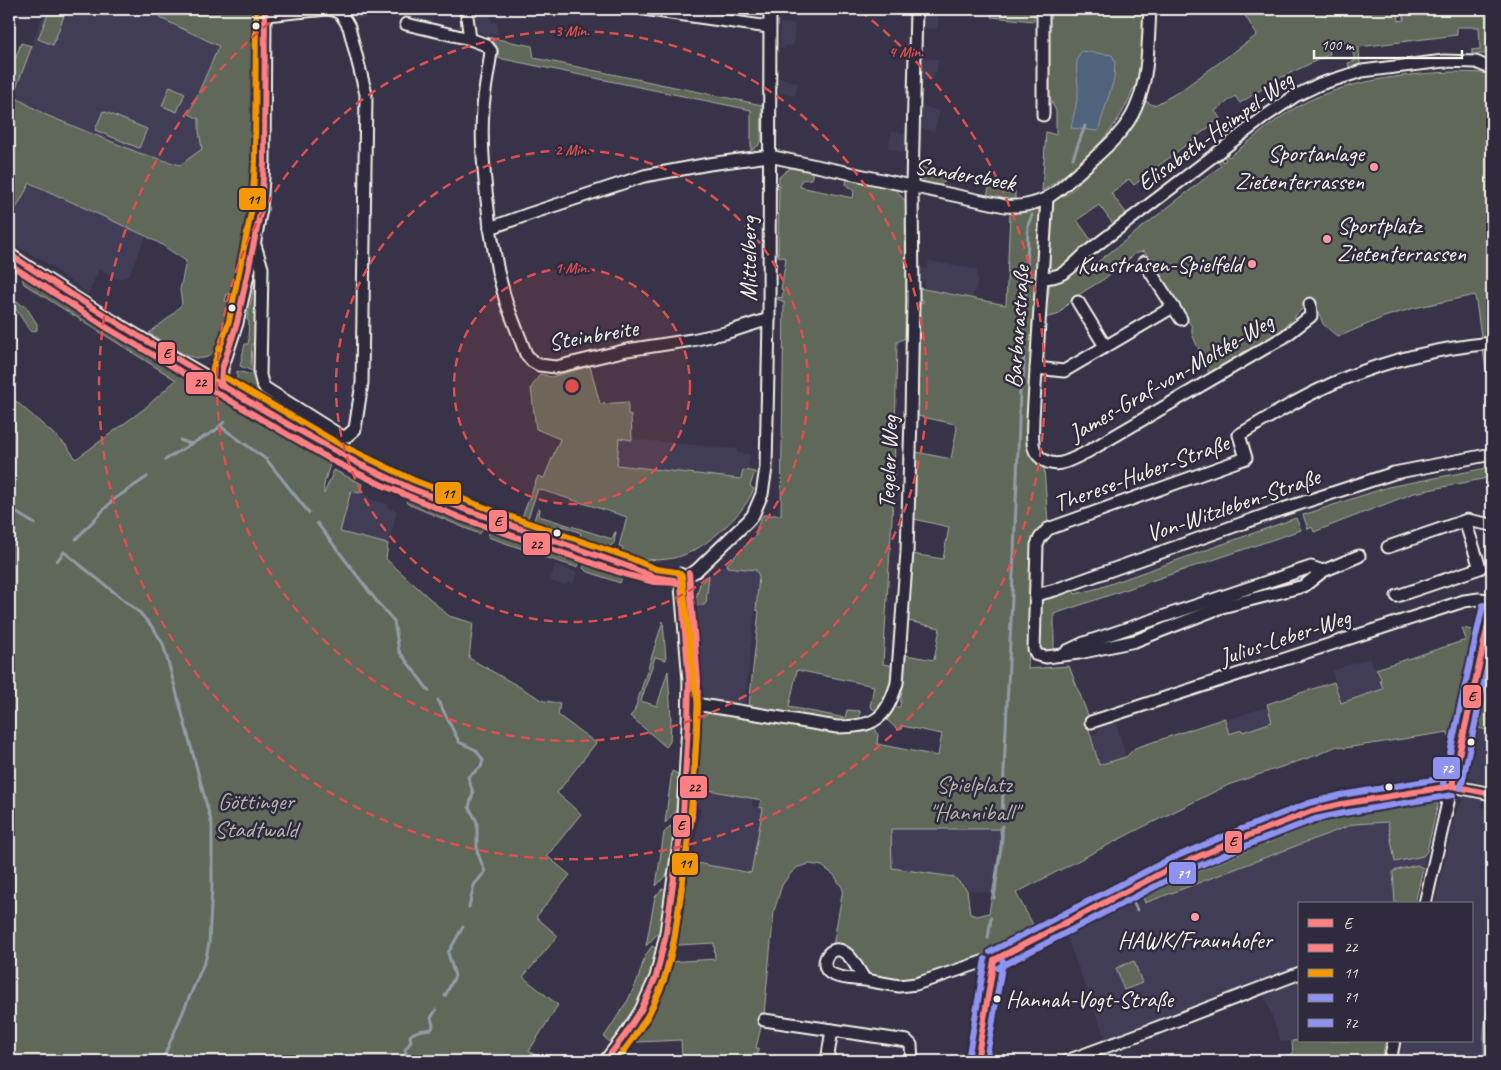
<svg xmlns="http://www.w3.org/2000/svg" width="1501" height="1070" viewBox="0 0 1501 1070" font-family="Caveat,sans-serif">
	<rect width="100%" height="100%" fill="#383348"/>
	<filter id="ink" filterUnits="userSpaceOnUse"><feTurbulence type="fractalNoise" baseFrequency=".02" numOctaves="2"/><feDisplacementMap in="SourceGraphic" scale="10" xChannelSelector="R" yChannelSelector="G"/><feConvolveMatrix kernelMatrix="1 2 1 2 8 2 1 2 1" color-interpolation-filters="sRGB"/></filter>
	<g filter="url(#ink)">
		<g fill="#433e56">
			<path d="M45 9H162L160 18 219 46 189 114 199 118V131L203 149 180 165 139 153 46 115 13 96Z"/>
			<path d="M341 9H378L375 17 353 20Z"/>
			<path d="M490 10 491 22H497L498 34 484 35 476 29 473 12Z"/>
			<path d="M938 10V28L922 29 923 11Z"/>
			<path d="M780 23 795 24 793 46 785 45V49L780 48Z"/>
			<path d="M922 58 938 59 937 72H934L933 80H922Z"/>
			<path d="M779 78 798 83 795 96 779 92Z"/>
			<path d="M922 106 940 111 934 132 921 128Z"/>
			<path d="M892 131 908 134 907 153 888 148Z"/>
			<path d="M30 183 146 236 129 275 119 279 99 269 88 294 41 259 9 243V221Z"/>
			<path d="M929 261 978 270 976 278 978 279 976 290H974L972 298 924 289 925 281 918 279 920 268 927 269Z"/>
			<path d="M619 438 737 449V453L750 454 748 471H743L742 479 616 465Z"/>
			<path d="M351 490 366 494 370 499 389 505 388 508 397 511 388 544 340 532Z"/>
			<path d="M555 565 577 572 573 584 568 582 567 584 564 585 550 581Z"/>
			<path d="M719 566 756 570 759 576 744 705 712 701 705 697 701 687 694 605 700 584Z"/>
			<path d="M1369 658 1378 675 1383 689 1341 703 1332 671Z"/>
			<path d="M1266 707 1272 722 1242 732 1241 730 1229 734 1225 721Z"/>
			<path d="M1116 723 1126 757 1099 765 1090 735 1099 732 1098 728Z"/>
			<path d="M1476 727 1492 732V785L1476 782 1471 779 1467 771Z"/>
			<path d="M697 787 753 798 752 806 763 808 751 873 691 862 701 808H692L694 794H696Z"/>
			<path d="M1465 796 1482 800 1481 807 1492 809V1001L1488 1005 1483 1049 1485 1061H1395L1400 1041H1472V904H1435L1456 812Z"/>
			<path d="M1405 799 1406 805 1435 800 1438 804 1415 904H1300V968L1106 1040 1064 930 1140 891 1144 897 1169 884 1314 824 1365 811V806Z"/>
			<path d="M891 829H1001V842L992 893 967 890 954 877 891 868Z"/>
			<path d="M1300 981V1040L1281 1042 1264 994Z"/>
		</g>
		<g fill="#61675a" stroke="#aaaca1" fill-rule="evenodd">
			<path d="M50 9 65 13 53 45 38 39Z"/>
			<path d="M162 9H257V14H255V20H257V29H260L259 146 255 202H252L240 263 231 295 227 294 225 301 229 302C226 315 221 341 214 351 201 372 164 342 149 333L171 316 182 304 180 290 186 261 159 243 146 236 30 183 9 221V90L12 78 9 77 21 43 32 46 13 96 46 115 139 153 180 165 202 149 199 131V119L189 114 219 46 160 18Z"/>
			<path d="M991 9H1034V21L991 17Z"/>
			<path d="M1048 9H1146L1138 80 1136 89H1133C1118 133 1079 166 1042 191L1046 132 1056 135V111L1048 95Z"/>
			<path d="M1241 9H1398L1399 21 1404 20 1403 9H1492V38L1487 37 1485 54H1472V50L1480 49 1479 27H1457V35L1359 47 1360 65 1349 67 1348 63 1355 61 1350 41 1328 45 1330 54 1280 78 1240 103 1235 96 1215 111 1220 118 1213 124 1134 185 1129 179 1111 193 1127 214 1113 224 1099 205 1077 220 1091 240 1059 268 1054 271 1050 266 1053 202 1063 194 1066 195 1077 186 1076 184C1105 156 1127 139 1145 101L1153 105 1157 104 1180 91 1257 35Z"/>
			<path d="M487 37 532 46 534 58 762 105 761 141 758 146 751 150V110L498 58C499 46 496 43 487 37Z"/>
			<path d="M1452 72 1489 73 1488 75 1492 76V404H1491L1475 295 1414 308 1384 317 1338 337 1323 324 1315 302 1302 309 1279 333 1209 373 1192 334V327L1144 251 1135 254 1104 279 1075 297 1057 315 1044 318 1050 285 1069 274 1089 256 1095 264 1221 166 1215 158 1218 156 1223 162 1226 160 1222 153 1224 151 1229 157C1253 139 1277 117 1304 103 1348 81 1403 74 1452 72Z"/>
			<path d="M170 86 185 93 177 112 162 106Z"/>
			<path d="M103 111 147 129 139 148 95 130Z"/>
			<path d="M922 167 946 173 944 182 939 187C928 184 916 182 922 167Z"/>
			<path d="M790 168 813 172 811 179 801 180 800 187 853 198 854 191 846 185 847 178 896 190 907 203 905 338 897 342 894 485 883 664 895 666C891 683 889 697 877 711L870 707 874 686 797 670 789 707 845 718 847 710 860 711 859 719 847 721H838L788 714 784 712 749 706 759 611 756 610 759 576 756 570 727 567V564L756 535 757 527 763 515H781L784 302 777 299 778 297 782 298 783 290 781 289 786 258 778 256 779 177Z"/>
			<path d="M990 183 1013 189 1015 192V200H1000L987 197Z"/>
			<path d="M1038 208 1042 214 1037 306 1032 321 1028 446 1033 459 1044 467 1048 524 1040 529 1033 540 1028 669 1069 666 1089 718 1085 720 1089 730 1099 765 1126 757 1135 748 1225 718V721L1229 734 1242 730 1243 732 1272 722 1267 704 1334 682 1341 703 1383 689 1380 680 1381 678 1376 669 1466 640 1462 628 1477 631 1448 761 1450 742 1448 732 1345 748 1337 746 1317 755 1228 785 1133 832 1016 893 1037 932 981 958 913 981 873 979 833 946 843 889 834 875 822 866 810 864 798 867 790 874 782 885 774 911 764 1014 756 1048H759L756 1061H616L682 1057 681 1040 638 1042 632 1040C648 1015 661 991 669 962L715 959 714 943 678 945 673 942 686 852 693 854 691 862 751 873 763 808 759 807 761 800 698 788 696 795 694 794 700 730 702 724 697 723C701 717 707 713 714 712L839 732H864L875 728 878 735 877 744 938 756 942 734 902 726 901 730 897 729 887 720 895 707H900L906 655 934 660 940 628 908 621 912 554 943 559 949 527 914 519 916 452 951 459 957 428 955 424 918 416 919 304 923 303V300L919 298V288L1006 305 1010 213 1025 212ZM891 829H1000L1001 842 989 913 977 916 970 914 967 890 954 877 892 868Z"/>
			<path d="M27 273 30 274 242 405 331 456C331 469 322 480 324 494L334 470 362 484 360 493 351 491 340 532 388 544 386 559 449 616 473 623 469 658 544 701 560 703 558 715 596 743 557 793 581 814 547 856 570 875 536 917 558 936 523 977 558 1005 529 1051 543 1061H9V395L66 445 76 459 144 409 176 380 24 284 22 278 24 275Z"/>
			<path d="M255 282 257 283 256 343 252 344 251 366 256 369 255 372 240 366 245 344H248L249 338 248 337 249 321 247 320Z"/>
			<path d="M17 301 23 306 25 305 37 324V330L31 332 13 305Z"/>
			<path d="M590 366 600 404 628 402V414L631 415 632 440 619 438 617 465 741 479 743 470 755 472 750 486 754 489C747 505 737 516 724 528 691 558 666 567 622 554L623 547 619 546 627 517 538 489 528 518 522 517 538 476 544 478 560 439 536 429 531 388 540 374 551 377Z"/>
			<path d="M237 371 256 376 349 439 350 443 348 446 344 447 243 389 237 382Z"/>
			<path d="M1492 467V480L1487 478 1414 493 1314 532 1312 527 1308 529 1303 515 1388 487Z"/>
			<path d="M411 495 483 522C484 527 483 531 479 534L408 504 406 502 408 496Z"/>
			<path d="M538 508 540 509 539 516 612 539 615 532H616L614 543 611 546 580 537 581 533 563 526 557 529 535 522 534 520Z"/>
			<path d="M1296 518 1301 530 1054 614V651H1043L1039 648 1041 601 1046 598 1073 589 1075 594 1099 588Z"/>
			<path d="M491 525 536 542C537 545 537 550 534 553L488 537Z"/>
			<path d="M544 545 579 558 580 562 578 566 576 567 541 556 540 552 542 546Z"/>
			<path d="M588 562 623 575 620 583 586 571 583 568 585 563Z"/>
			<path d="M709 575 706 603 704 605H694L700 584Z"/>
			<path d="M663 621 666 660 655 657 641 701 657 706 668 671 671 719 670 742 666 747 630 716 634 712Z"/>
			<path d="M1492 654V732L1476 727Z"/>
			<path d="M672 771 678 774 676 811 665 823Z"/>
			<path d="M1405 799 1406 805 1435 800 1438 804 1427 851 1423 856 1395 862 1388 822 1354 824 1145 903 1143 897 1169 884 1166 877 1186 867 1190 875 1251 849 1248 841 1261 836 1265 844 1314 824 1338 817 1337 810 1350 806 1352 814 1366 811 1365 806Z"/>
			<path d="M670 826 675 829 670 871 656 886 664 833Z"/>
			<path d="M1417 865 1423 868 1415 904H1395L1393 871Z"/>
			<path d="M662 889H665L667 891 661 930 646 946 655 897Z"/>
			<path d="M652 946 657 949C649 985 633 1014 612 1044L604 1037 628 1000 638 979 645 956Z"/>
			<path d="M1134 961 1142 983 1124 990 1116 968Z"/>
			<path d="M1492 1001V1061H1485C1483 1048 1483 1010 1492 1001Z"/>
			<path d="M1300 1040V1041H1386L1381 1061H1264L1272 1058 1293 1054 1292 1041Z"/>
		</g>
		<path fill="#50637b" stroke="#929ca7" d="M1082 51 1112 55 1115 61 1114 79 1098 131 1071 128C1073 116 1077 104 1078 93 1079 79 1072 61 1082 51Z"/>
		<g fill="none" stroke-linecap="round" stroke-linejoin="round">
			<g stroke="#929ca7" stroke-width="3">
				<path d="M1073 158 1085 126"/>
				<path d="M220 426 267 460 309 513"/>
				<path d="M180 440 191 444 215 431 224 422"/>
				<path d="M165 460 191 444"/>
				<path d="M9 508 35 524"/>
				<path d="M317 523 378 603 394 621 399 651 429 691"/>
				<path d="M76 539 113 500 147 477"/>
				<path d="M57 561 64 552 140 613 154 629 163 644 175 687 212 825V887L209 943 206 958 201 970 162 1061"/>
				<path d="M438 700 459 742 476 750 483 760 481 767 468 777 473 793 469 807 477 822V851L485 872 474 885 469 907"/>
				<path d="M1002 818C1008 675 1016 533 1020 390L1023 382 1024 362 1022 349 1027 272 1028 225 1032 215"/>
				<path d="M994 898 1002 839V826"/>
				<path d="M1132 899 1137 910"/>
				<path d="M988 938 991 918"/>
				<path d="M445 996 455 976 448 953 463 927"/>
				<path d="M405 1061 406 1054 405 1050 411 1041 410 1036C416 1030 424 1030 432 1029L433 1025 431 1018 436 1010"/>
			</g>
			<defs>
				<g id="minor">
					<path d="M466 9 470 39"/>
					<path d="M643 9 769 27"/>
					<path d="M406 24 470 39 486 45 491 51C489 70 484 90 483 109 480 148 486 189 490 228"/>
					<path d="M1043 115V9"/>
					<path d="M1047 198 1033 418C1033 426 1032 434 1033 442 1033 449 1037 455 1042 459 1057 470 1072 459 1087 452L1284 337 1311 316 1310 304"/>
					<path d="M255 245 262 268 260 375 262 383 265 388 341 436H347L355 429 362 383 366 94 349 27 345 20 341 14 334 10 327 9 266 15"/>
					<path d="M9 254C77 301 149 343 221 385 283 422 344 460 410 488 481 518 555 541 627 566L654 577 674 580 680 579 696 571 748 521 753 515 762 494 766 468 769 319 770 9"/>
					<path d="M1144 262 1181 319"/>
					<path d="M1042 278C1064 278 1071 267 1086 253L1267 115 1295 96 1320 84 1362 71 1444 61 1476 62 1492 69"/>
					<path d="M1078 302 1105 346"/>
					<path d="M769 319 725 333 692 340 627 350 556 367 539 365 532 361 526 354 506 302 498 272 490 228 529 214 644 176 709 164 769 156 1005 206C1019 207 1032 205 1045 199 1057 193 1068 182 1078 173 1099 153 1125 134 1136 107 1149 77 1148 41 1150 9"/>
					<path d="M1036 368 1064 371 1173 307"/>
					<path d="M221 385 222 369 237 323 250 266 261 209 264 162 265 9"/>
					<path d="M1388 547 1467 520 1492 525"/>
					<path d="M1359 556 1323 571 1304 586 1222 607 1135 641 1079 653 1046 657 1037 655 1034 649 1037 545 1040 538 1048 529 1246 458 1239 435C1272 415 1307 394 1343 379 1391 359 1441 348 1492 343"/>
					<path d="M1036 595 1055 590 1271 513 1394 473 1492 454"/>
					<path d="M1397 596 1480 568 1465 521"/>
					<path d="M1067 651 1084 643 1311 567 1323 571"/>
					<path d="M689 703 837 727C875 727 886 719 897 683L907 552 911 417 913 301 912 186 916 9"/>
					<path d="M1091 722 1464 601 1479 599 1492 600"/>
					<path d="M1425 904 1492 607"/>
					<path d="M865 980C855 979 843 979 834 975 816 969 828 942 844 952 853 957 859 972 865 980L899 986 916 984 982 962 994 960 1171 868 1242 838 1312 811 1342 804 1452 786 1492 794"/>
					<path d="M764 1020 907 1041 911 1045 912 1061"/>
					<path d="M605 1061 625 1035 641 1010 656 977 665 939 683 815 688 725 689 681 680 574"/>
					<path d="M827 1061 832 1030"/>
					<path d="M977 1061 994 960"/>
					<path d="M1067 1061 1151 1030 1300 973"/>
					<path d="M1390 1061 1394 1041"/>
				</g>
			</defs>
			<use href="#minor" stroke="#f4f1e8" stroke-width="15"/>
			<use href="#minor" stroke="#2f2a3d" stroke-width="11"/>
			<defs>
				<g id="bus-1">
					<path d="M9 254 61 288 140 337 291 426 361 465 410 488 464 509 627 566 654 577 674 580"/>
					<path d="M221 385 222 369 237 323 261 209 264 162 265 9"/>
					<path d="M1452 786 1492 607"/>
					<path d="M994 960 1171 868 1242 838 1312 811 1342 804 1452 786 1492 794"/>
					<path d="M605 1061 625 1035 641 1010 656 977 665 939 683 815 688 725 689 681 680 574"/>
					<path d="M977 1061 994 960"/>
				</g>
				<g id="bus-2">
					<path d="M9 264 109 329 263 420 333 461 382 485 461 518 624 574 654 582 680 583"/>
					<path d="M616 1061 632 1040 649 1014 664 980 674 940 692 816 697 725 698 680 689 573"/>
				</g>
				<g id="bus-3">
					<path d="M226 378 341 445 413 480 494 511 630 558 656 569 677 572 682 576 695 688 698 703C696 766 690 830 681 893 677 922 674 951 664 979 654 1009 636 1037 616 1061"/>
					<path d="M212 384 213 367 229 321 252 208 255 162 256 9"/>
				</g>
				<g id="bus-4">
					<path d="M1461 788 1492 646"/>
					<path d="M998 968 1175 876 1245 846 1315 819 1344 813 1453 795"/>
					<path d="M986 1061 1003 961"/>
				</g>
				<g id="bus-5">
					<path d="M1443 784 1483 605"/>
					<path d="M990 952 1168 860 1239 830 1309 803 1341 795 1451 777"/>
					<path d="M968 1060 985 959"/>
				</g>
			</defs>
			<use href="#bus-1" stroke="#2f2a3d" stroke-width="10"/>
			<use href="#bus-2" stroke="#2f2a3d" stroke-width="10"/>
			<use href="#bus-3" stroke="#2f2a3d" stroke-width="10"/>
			<use href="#bus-4" stroke="#2f2a3d" stroke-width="10"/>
			<use href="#bus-5" stroke="#2f2a3d" stroke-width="10"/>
			<use href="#bus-1" stroke="#ff8080" stroke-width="6"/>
			<use href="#bus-2" stroke="#ff8082" stroke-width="6"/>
			<use href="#bus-3" stroke="#f49700" stroke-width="6"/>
			<use href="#bus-4" stroke="#8e93f1" stroke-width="6"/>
			<use href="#bus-5" stroke="#8e93f1" stroke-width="6"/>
		</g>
	</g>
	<circle cx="572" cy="386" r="118" fill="#dc504e" fill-opacity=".12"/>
	<g fill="none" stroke="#dc504e" stroke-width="2.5" stroke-dasharray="9 6">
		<circle cx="572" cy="386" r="118"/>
		<circle cx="572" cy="386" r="236"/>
		<circle cx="572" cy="386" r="355"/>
		<path d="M860 11A473 473 0 1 1 284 11"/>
	</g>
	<g fill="#f4f1e8" stroke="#2f2a3d" stroke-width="2">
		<circle cx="256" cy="26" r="4.5"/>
		<circle cx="232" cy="308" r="4.5"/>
		<circle cx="557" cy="533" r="4.5"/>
		<circle cx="1471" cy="742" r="4.5"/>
		<circle cx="1389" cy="787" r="4.5"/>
		<circle cx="997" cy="999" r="4.5"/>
	</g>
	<g fill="#ff9aa2" stroke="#2f2a3d" stroke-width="2">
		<circle cx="1374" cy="167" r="5"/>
		<circle cx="1327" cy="239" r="5"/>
		<circle cx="1252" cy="264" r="5"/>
		<circle cx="1195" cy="917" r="5"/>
	</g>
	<g text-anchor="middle" stroke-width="5" stroke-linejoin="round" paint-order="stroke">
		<g font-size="23" fill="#f4f1e8" stroke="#2f2a3d" text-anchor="start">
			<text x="1006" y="1007">Hannah-Vogt-Straße</text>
		</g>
		<g font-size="24" fill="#f4f1e8" stroke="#2f2a3d">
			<text transform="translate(1215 131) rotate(-36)" y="8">Elisabeth-Heimpel-Weg</text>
			<text transform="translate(965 174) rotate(10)" y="8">Sandersbeek</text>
			<text transform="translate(748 259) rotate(-90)" y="8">Mittelberg</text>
			<text transform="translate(1017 327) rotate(-86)" y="8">Barbarastraße</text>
			<text transform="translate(593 335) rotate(-10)" y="8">Steinbreite</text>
			<text transform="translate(1171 377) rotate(-30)" y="8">James-Graf-von-Moltke-Weg</text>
			<text transform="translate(888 462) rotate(-88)" y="8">Tegeler Weg</text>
			<text transform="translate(1141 473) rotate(-20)" y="8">Therese-Huber-Straße</text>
			<text transform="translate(1233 505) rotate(-19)" y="8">Von-Witzleben-Straße</text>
			<text transform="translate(1285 637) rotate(-18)" y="8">Julius-Leber-Weg</text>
		</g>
		<g font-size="24" fill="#f4f1e8" stroke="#2f2a3d" text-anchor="end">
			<text x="1364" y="161">Sportanlage<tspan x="1364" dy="28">Zietenterrassen</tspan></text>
			<text x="1337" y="233" text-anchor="start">Sportplatz<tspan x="1337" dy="28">Zietenterrassen</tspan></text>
			<text x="1242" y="272">Kunstrasen-Spielfeld</text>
			<text x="1195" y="948" text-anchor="middle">HAWK/Fraunhofer</text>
		</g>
		<g font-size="24" fill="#b2b3a8" stroke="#2f2a3d">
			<text x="974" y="792">Spielplatz<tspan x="974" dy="28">"Hanniball"</tspan></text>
			<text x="256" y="809">Göttinger<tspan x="256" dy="28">Stadtwald</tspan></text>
		</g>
	</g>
	<circle cx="572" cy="386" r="8" fill="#dc504e" stroke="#2f2a3d" stroke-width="2.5"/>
	<g font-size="15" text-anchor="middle" font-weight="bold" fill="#dc504e" stroke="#2f2a3d" stroke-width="5" stroke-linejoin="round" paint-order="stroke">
		<text x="572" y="36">3 Min.</text>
		<text x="906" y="57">4 Min.</text>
		<text x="572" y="155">2 Min.</text>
		<text x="572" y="273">1 Min.</text>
	</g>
	<g stroke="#2f2a3d" stroke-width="2">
		<rect x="238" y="187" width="29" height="24" rx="5" fill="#f49700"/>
		<rect x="157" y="341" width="19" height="24" rx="5" fill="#ff8080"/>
		<rect x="185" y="371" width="29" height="24" rx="5" fill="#ff8082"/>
		<rect x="434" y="481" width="28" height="24" rx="5" fill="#f49700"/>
		<rect x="488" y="509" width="20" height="24" rx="5" fill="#ff8080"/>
		<rect x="522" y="532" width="29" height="24" rx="5" fill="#ff8082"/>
		<rect x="1462" y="684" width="20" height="25" rx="5" fill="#ff8080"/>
		<rect x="1432" y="756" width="29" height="24" rx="5" fill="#8e93f1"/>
		<rect x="679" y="775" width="29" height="24" rx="5" fill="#ff8082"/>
		<rect x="672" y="814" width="19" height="24" rx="5" fill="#ff8080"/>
		<rect x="1224" y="830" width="19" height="24" rx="5" fill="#ff8080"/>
		<rect x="671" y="852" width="28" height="24" rx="5" fill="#f49700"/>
		<rect x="1168" y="861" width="29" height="24" rx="5" fill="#8e93f1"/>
	</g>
	<g font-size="14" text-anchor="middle" font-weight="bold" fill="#fff">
		<text x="1447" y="773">72</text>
		<text x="1183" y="878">71</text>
	</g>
	<g font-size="14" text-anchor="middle" font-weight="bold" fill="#111">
		<text x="253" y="204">11</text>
		<text x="167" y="358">E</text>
		<text x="200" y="387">22</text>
		<text x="448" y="498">11</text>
		<text x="498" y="526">E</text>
		<text x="536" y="549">22</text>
		<text x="1472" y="701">E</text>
		<text x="694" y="792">22</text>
		<text x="681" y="830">E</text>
		<text x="1233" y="846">E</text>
		<text x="685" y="868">11</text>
	</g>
	<rect width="1501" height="1070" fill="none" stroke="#2f2a3d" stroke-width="30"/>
	<rect x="15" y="15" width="1471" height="1040" fill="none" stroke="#f4f1e8" stroke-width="2" filter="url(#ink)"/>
	<rect x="1298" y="902" width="175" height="140" fill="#2f2a3d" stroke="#7e7a81"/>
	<rect x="1308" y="919" width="25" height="8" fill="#ff8080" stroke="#7e7a81"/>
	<text x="1344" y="928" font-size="15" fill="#f4f1e8">E</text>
	<rect x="1308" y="944" width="25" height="8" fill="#ff8082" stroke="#7e7a81"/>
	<text x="1344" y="952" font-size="15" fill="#f4f1e8">22</text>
	<rect x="1308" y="969" width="25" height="8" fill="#f49700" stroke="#7e7a81"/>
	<text x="1344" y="978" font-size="15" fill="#f4f1e8">11</text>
	<rect x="1308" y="994" width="25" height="8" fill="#8e93f1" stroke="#7e7a81"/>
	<text x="1344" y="1002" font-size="15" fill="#f4f1e8">71</text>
	<rect x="1308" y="1019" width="25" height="8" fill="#8e93f1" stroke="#7e7a81"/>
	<text x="1344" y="1028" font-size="15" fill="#f4f1e8">72</text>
	<path d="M1314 50v8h148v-8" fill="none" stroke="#f4f1e8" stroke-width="2.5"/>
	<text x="1321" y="50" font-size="15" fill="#f4f1e8" stroke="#2f2a3d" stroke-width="4" paint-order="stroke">100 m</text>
</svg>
